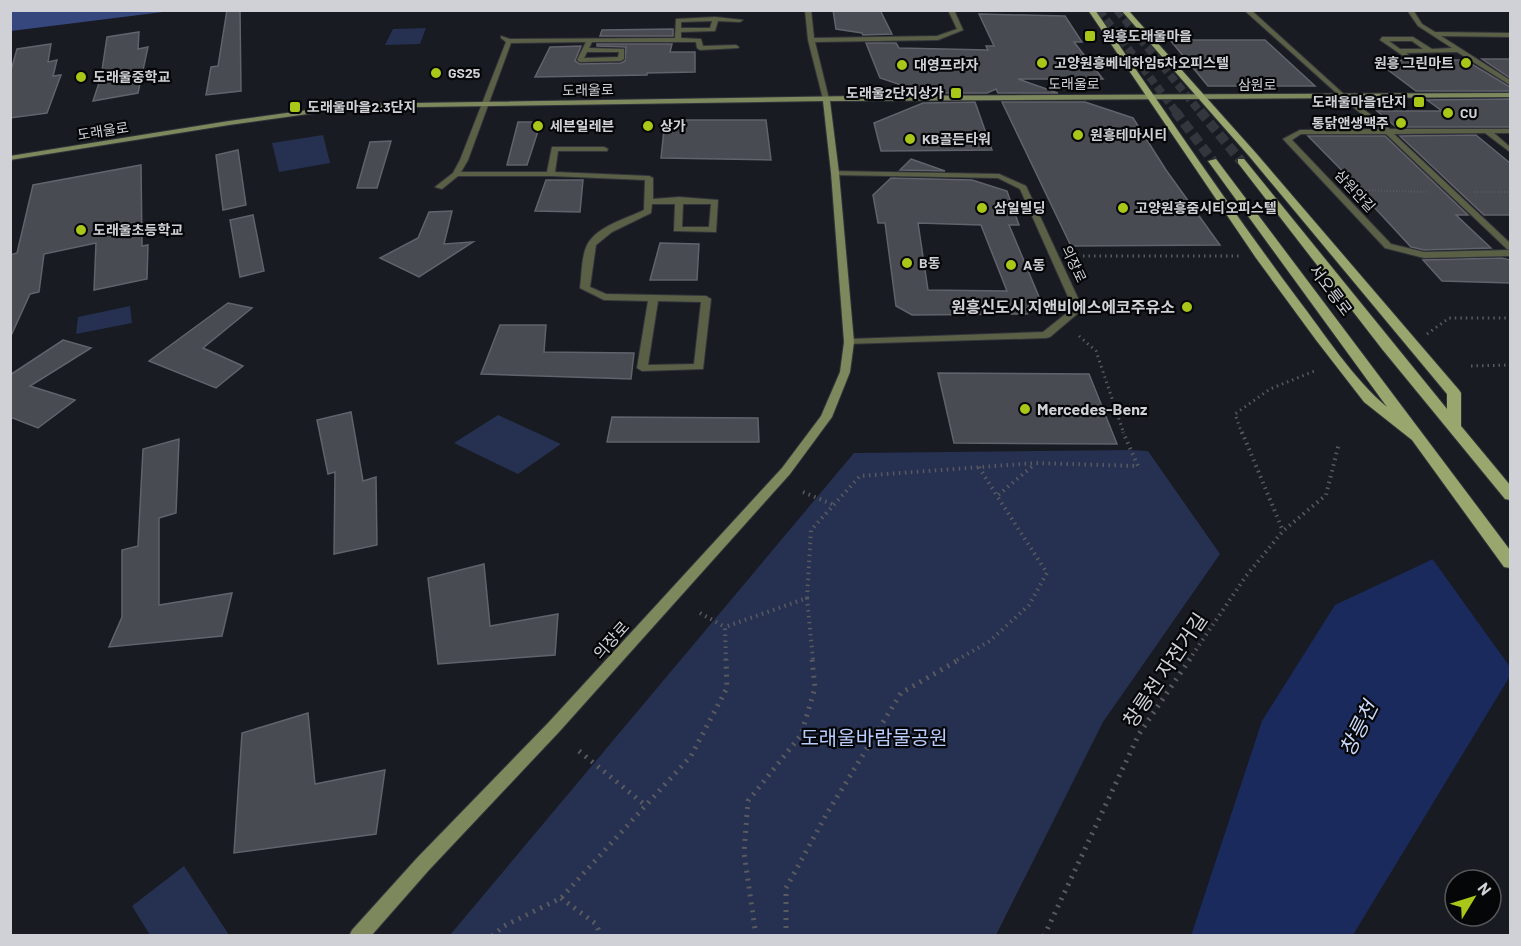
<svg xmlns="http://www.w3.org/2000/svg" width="1521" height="946" viewBox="0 0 1521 946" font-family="Barlow,'Noto Sans KR',sans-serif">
	<rect width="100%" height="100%" fill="#181b22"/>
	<g fill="#263050">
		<path d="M426 28 420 44 385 45 393 29Z"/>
		<path d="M323 135 330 163 279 172 272 143Z"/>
		<path d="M130 306 132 323 76 334 78 317Z"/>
		<path d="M498 415 561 444 518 474 454 443Z"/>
		<path d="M1129 450 1148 451 1220 554 1103 722 996 935H450L854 453Z"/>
		<path d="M184 866 229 935H150L132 906Z"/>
	</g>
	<path fill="#36477d" d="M11 10H171V11L11 31Z"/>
	<path fill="#1b2a5d" d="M1510 523V676L1353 935 1191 936 1262 721 1335 605Z"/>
	<path fill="#181b22" d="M1510 520V667L1431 557Z"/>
	<g fill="#484b52" stroke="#60636b" stroke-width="1.5" fill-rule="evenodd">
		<path d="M227 10H240L241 91 206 95 211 67 218 66Z"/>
		<path d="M833 10H880L892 34 863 35 862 33 836 29Z"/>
		<path d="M979 14 1065 16 1082 42H1074L1103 79H1018L1058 93H998L996 89 987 93H925L880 78 866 43H896L899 48 988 50 986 46H994Z"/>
		<path d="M673 29V36H600L602 30Z"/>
		<path d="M139 32 138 49 148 47 138 93 93 101 101 77 107 37Z"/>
		<path d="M1170 40H1265L1315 86H1208Z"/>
		<path d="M51 44 48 62 57 60 53 76 61 75 47 113 10 118V74L17 49Z"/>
		<path d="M597 44H672L670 52H695V72L647 73V75L535 77 550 47 581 46 575 61 580 64 621 63 625 61 626 47 597 46Z"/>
		<path d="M1482 59H1510V78Z"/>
		<path d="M1406 60 1415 66 1419 64V60H1465L1510 87V91H1416L1376 61Z"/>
		<path d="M1510 99V127H1396L1377 111H1442L1427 100Z"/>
		<path d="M975 102 992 150 881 151 874 123 923 103Z"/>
		<path d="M1002 102H1085L1133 118 1166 170 1220 245 1071 246Z"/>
		<path d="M665 120H766L771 160 661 158Z"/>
		<path d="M518 122H541L527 165H507Z"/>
		<path d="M1476 135 1510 163V215H1484L1400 136Z"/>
		<path d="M1308 136H1385L1468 215H1456L1491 248 1424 250 1411 247 1361 193H1364Z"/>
		<path d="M391 141 377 188H357L370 142Z"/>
		<path d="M238 150 246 205 223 210 216 155Z"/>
		<path d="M911 159 945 171 900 170Z"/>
		<path d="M141 165 142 246 148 245 147 279 94 290 96 243 44 254 39 292 30 294 10 338V255L17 253 33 185Z"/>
		<path d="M891 178 972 180 1007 191 1019 225H1009L1042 304 1027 314 912 315 896 306 885 223H878L873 195ZM918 223 981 225 1007 291 928 290Z"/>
		<path d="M546 180H583L580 212 535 211Z"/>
		<path d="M452 211 444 244 473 242 419 277 380 258 418 238 429 212Z"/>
		<path d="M253 215 264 271 240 277 230 220Z"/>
		<path d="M660 243 699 244 697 280H650Z"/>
		<path d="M1502 258 1510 260V283L1442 281 1423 260Z"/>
		<path d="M228 303 252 308 203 348 243 366 216 388 149 361Z"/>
		<path d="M500 325H546L544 352 634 353 631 379 481 374Z"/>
		<path d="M63 340 91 348 30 386 75 400 38 428 10 417V375Z"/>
		<path d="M938 373 1089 374 1117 444 954 443Z"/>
		<path d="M351 412 363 481 376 477 377 545 334 554 335 472 328 474 317 420Z"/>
		<path d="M612 417 758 418 759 442H607Z"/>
		<path d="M179 439 176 513 159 518V605L232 593 222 636 109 647 122 617V550L138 546 143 449Z"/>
		<path d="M484 564 490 626 558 614 555 655 438 664 428 578Z"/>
		<path d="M308 713 315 784 385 770 376 834 234 853 242 733Z"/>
	</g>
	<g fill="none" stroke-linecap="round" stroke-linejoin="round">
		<g stroke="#33363d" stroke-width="8" stroke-dasharray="8 4" stroke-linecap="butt">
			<path d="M1099 10 1177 113"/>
			<path d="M1117 10 1201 113"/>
		</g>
		<g stroke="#33363d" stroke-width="10" stroke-dasharray="10 5" stroke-linecap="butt">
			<path d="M1175 111 1213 161"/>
			<path d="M1200 111 1241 161"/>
		</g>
		<defs>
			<g id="lane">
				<path d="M1407 10H1413L1422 24 1435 32 1510 33V37L1441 36 1510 80V85L1457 52 1406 53 1417 61 1418 62 1415 64 1380 40 1382 37H1413L1432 49 1452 48 1418 26ZM1389 41H1412L1423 49H1400Z"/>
				<path d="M715 17 743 20 740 22 718 21 715 31 681 32V38L701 39 703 46 736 45 739 47 738 48 700 50 697 48 696 42H592L589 48 624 49V59L621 61 580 62 577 60 586 42 511 43 468 160 461 172H547L552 147H604L608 149 607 151H558L555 172 649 176 653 178V199L679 197 718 200 716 232 674 231 675 204H652L651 213 612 232 596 245 590 287 606 294 706 296 711 299 703 369 642 371 637 368 648 301 604 300 580 288C582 274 581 258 587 245 597 226 626 219 644 210L645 180 551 176H458L442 189 435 187 453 173 460 160 506 42 501 38V36L510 39 675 38 676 19ZM712 21 710 28H681V22ZM587 52H619L618 57 584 58ZM683 204H711L709 227H682ZM658 301 701 302 694 364 648 365Z"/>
			</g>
			<g id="street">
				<path d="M805 10H811L814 38 937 36 957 29 948 10H954L963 30 938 40 815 42 829 99 826 101 823 99 808 40Z"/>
				<path d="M1244 10H1251L1346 96 1390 129H1510V133H1494L1510 147V152L1485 133 1394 134 1510 243V250L1507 249 1386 134H1301L1292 140 1391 244 1424 252 1510 250V256L1424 258 1385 248 1283 139 1300 130 1380 129 1342 98Z"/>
				<path d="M832 171 999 174 1026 186 1083 309 1050 337 1046 338 845 344 844 342 845 340 849 339 1043 332 1073 308 1020 189 998 178 835 175H832Z"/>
			</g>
			<path id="secondary" d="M1510 93V97L830 101 839 173 854 342 850 372 832 417 790 474 559 732 429 870 371 936H349L352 930 417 858 549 722 782 468 821 416 840 372 844 342 831 173 823 101 351 108 229 125 10 160V156L229 121 351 104 856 96Z"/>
			<g id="primary">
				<path d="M1088 10H1095C1162 107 1227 204 1297 298 1324 333 1353 379 1387 407L1208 161 1216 159 1510 550V568L1504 567 1412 440 1364 402 1316 340 1256 258Z"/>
				<path d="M1121 10H1128L1255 152 1459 390 1461 393V426L1510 485V500L1505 499 1382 349 1238 163V159H1244L1447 409V394L1249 156Z"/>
			</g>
		</defs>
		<use href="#lane" stroke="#32343b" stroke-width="2"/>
		<use href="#street" stroke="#32343b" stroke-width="2"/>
		<use href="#secondary" stroke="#32343b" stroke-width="2"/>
		<use href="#primary" stroke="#32343b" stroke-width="2"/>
		<g stroke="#585a60" stroke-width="2" stroke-dasharray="1 2" stroke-linecap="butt">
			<path d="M1357 190 1428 192"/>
			<path d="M1474 192H1510"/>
		</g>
		<g stroke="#585a60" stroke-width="3" stroke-dasharray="1.5 4" stroke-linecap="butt">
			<path d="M1072 256H1239"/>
			<path d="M1427 334 1449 318H1510"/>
			<path d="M1079 336 1096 351 1124 434"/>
			<path d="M1471 366 1510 365"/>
			<path d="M1242 434 1235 414 1270 389 1317 370"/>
		</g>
		<g stroke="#585a60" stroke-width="4" stroke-dasharray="1.5 4.5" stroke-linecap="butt">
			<path d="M1242 432 1283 531"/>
			<path d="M979 467 997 496 1035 464"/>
			<path d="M803 492 834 505"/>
			<path d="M807 598 813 660"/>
			<path d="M700 613 725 627"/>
			<path d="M726 660 725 627 807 598 811 530 860 476 1036 463 1138 466 1123 432"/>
			<path d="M957 660 990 641 1029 605 1047 573 997 496"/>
			<path d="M1189 660 1246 576 1283 531 1326 495 1339 443"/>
		</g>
		<g stroke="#585a60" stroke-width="5" stroke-dasharray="2 6" stroke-linecap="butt">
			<path d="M579 751 645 805"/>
			<path d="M561 898 596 924 601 936"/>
			<path d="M492 936 504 926 561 898 691 756 727 688 726 659"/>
			<path d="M756 936 744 853 748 801 801 735 815 688 812 659"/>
			<path d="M786 936V888L826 815 901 693 960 659"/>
			<path d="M1044 936 1139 734 1190 659"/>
		</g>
		<use href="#lane" fill="#596046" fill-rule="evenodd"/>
		<use href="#street" fill="#596046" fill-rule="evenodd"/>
		<use href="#secondary" fill="#7d885d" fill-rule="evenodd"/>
		<use href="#primary" fill="#99a76e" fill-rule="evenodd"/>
	</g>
	<g fill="#a9c719" stroke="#050608" stroke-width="2">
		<rect x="1084" y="30" width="12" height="12" rx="3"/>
		<circle cx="1042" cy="63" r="6"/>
		<circle cx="1466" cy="63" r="6"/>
		<circle cx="902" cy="65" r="6"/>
		<circle cx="436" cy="73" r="6"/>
		<circle cx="81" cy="77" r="6"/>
		<rect x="950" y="87" width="12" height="12" rx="3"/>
		<rect x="1413" y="96" width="12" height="12" rx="3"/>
		<rect x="289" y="101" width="12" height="12" rx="3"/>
		<circle cx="1448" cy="113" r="6"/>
		<circle cx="1401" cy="123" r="6"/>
		<circle cx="538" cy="126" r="6"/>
		<circle cx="648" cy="126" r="6"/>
		<circle cx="1078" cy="135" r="6"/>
		<circle cx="910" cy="139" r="6"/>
		<circle cx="982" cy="208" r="6"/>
		<circle cx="1123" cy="208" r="6"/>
		<circle cx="81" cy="230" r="6"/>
		<circle cx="907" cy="263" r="6"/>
		<circle cx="1011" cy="265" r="6"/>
		<circle cx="1187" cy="307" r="6"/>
		<circle cx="1025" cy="409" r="6"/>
	</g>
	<g text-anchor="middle" stroke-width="4.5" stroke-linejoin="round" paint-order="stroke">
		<g font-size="14" font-weight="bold" fill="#cfd1d6" stroke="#050608" text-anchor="start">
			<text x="1102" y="41">원흥도래울마을</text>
			<text x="1054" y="68">고양원흥베네하임5차오피스텔</text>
			<text x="1454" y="68" text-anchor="end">원흥 그린마트</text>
			<text x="914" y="70">대영프라자</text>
			<text x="448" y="78">GS25</text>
			<text x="93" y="82">도래울중학교</text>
			<text x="944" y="98" text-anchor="end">도래울2단지상가</text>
			<text x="1407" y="107" text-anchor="end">도래울마을1단지</text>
			<text x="307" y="112">도래울마을2.3단지</text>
			<text x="1460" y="118">CU</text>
			<text x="1389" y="128" text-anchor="end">통닭앤생맥주</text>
			<text x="550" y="131">세븐일레븐</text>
			<text x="660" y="131">상가</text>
			<text x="1090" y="140">원흥테마시티</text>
			<text x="922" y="144">KB골든타워</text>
			<text x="994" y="213">삼일빌딩</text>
			<text x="1135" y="213">고양원흥줌시티오피스텔</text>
			<text x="93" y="235">도래울초등학교</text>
			<text x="919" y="268">B동</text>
			<text x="1023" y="270">A동</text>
		</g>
		<g font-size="14" fill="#cfd1d6" stroke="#050608">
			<text x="1074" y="89">도래울로</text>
			<text x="1257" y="90">삼원로</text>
			<text transform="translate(588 90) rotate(-1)" y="5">도래울로</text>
			<text transform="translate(103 131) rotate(-9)" y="5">도래울로</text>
			<text transform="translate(1355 191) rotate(47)" y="5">삼원안길</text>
			<text transform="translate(1074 264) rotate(65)" y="5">의장로</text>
		</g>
		<g font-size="16" fill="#cfd1d6" stroke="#050608">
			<text transform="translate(1331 290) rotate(53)" y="6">서오릉로</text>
			<text transform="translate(611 640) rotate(-48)" y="6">의장로</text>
		</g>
		<g font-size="16" font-weight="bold" fill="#cfd1d6" stroke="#050608" text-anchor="end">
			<text x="1175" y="313">원흥신도시 지앤비에스에코주유소</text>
			<text x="1037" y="415" text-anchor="start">Mercedes-Benz</text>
		</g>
		<g font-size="20" fill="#cfd1d6" stroke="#050608">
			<text transform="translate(1165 670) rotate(-56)" y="7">창릉천 자전거길</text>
		</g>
		<g font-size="20" fill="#b9ccfe" stroke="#050608">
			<text x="874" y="745">도래울바람물공원</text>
		</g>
		<g font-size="21" font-style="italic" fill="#c9d7f9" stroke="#050608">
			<text transform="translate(1359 729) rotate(-63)" y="7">창릉천</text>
		</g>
	</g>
	<rect width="1521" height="946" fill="none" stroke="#cfd1d6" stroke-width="24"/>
	<g transform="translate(1473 898) rotate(52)"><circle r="28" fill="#050608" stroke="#56575a" stroke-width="1.5"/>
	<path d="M0-4.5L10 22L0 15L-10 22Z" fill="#a9c719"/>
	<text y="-9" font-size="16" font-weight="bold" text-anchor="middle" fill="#cfd1d6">N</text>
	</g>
</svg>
